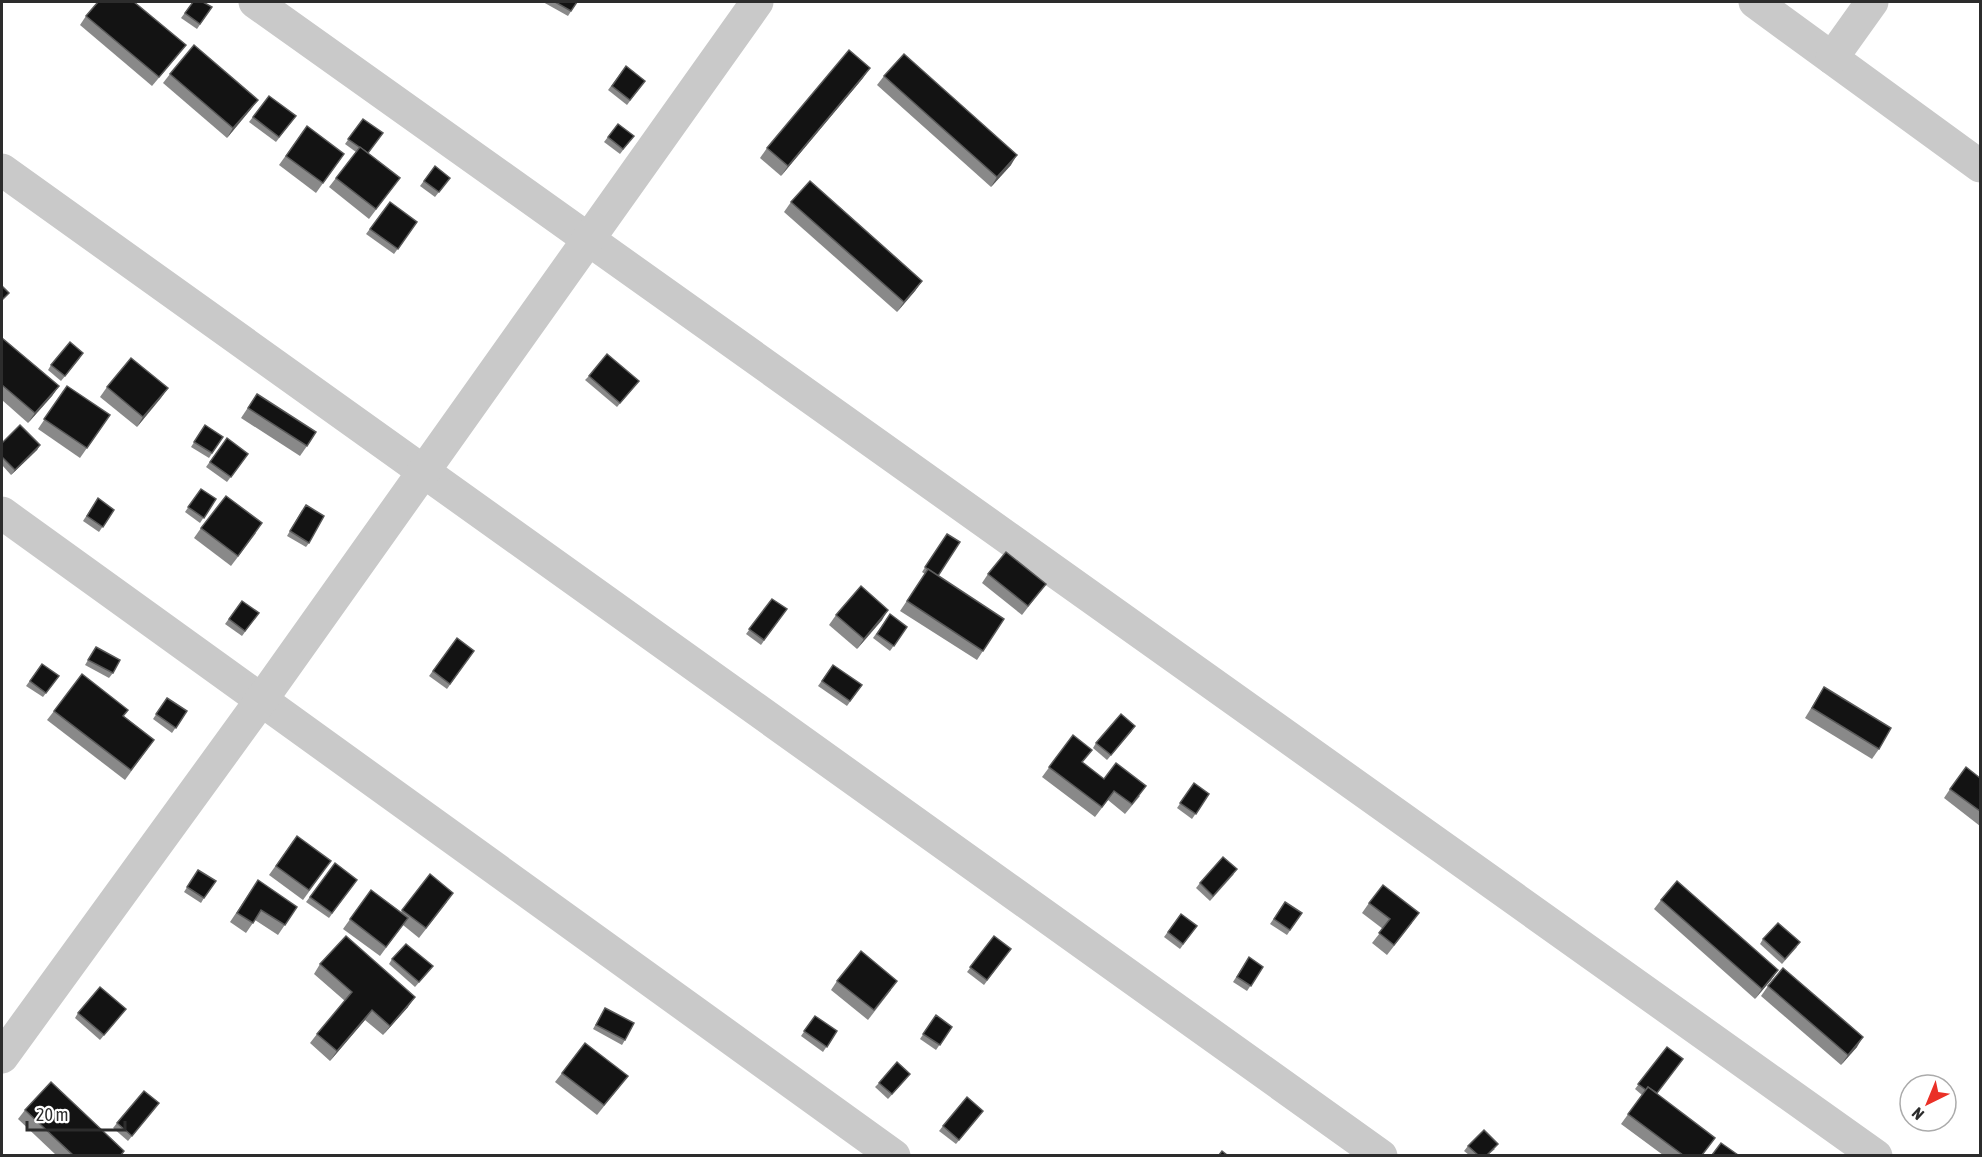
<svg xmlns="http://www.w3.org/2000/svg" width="1982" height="1157" viewBox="0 0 1982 1157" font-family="'Asap Condensed',sans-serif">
	<rect width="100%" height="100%" fill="#fff"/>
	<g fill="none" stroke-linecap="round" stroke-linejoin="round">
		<g stroke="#c9c9c9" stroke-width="33">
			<path d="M255 2 1876 1156"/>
			<path d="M1755 2 1980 166"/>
			<path d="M1832 58 1872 2"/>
			<path d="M2 170 1381 1156"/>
			<path d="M2 513 894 1156"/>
			<path d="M2 1057 262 699 757 2"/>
		</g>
	</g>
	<g fill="#898989">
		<path d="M193 2 212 7 197 29 181 18Z"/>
		<path d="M543 2H577L568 16Z"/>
		<path d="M86 16 179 54 152 86 80 25Z"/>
		<path d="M626 66 645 81 627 105 608 90Z"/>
		<path d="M170 74 251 109 227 138 163 83Z"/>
		<path d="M884 76 1011 165 991 187 877 85Z"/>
		<path d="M863 78 781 176 760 158 767 148Z"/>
		<path d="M269 96 296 116 276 142 249 122Z"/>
		<path d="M363 119 368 153 400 178 369 219 329 187 356 152 345 144Z"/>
		<path d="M618 124 634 136 620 154 604 142Z"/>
		<path d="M307 126 344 154 316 193 279 165Z"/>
		<path d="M435 166 450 178 435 197 420 186Z"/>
		<path d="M390 202 417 222 394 254 366 234Z"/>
		<path d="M791 202 922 281 915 291 897 312 784 212Z"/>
		<path d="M2 338 59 386 52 396 28 423 2 400Z"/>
		<path d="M80 358 61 381 48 370 51 365Z"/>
		<path d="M589 376 639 381 617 407 585 380Z"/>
		<path d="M67 386 110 415 80 458 38 429Z"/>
		<path d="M107 387 168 388 137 427 100 397Z"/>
		<path d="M257 394 307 446 300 456 241 418Z"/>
		<path d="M205 425 223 437 209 458 191 447Z"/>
		<path d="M227 438 248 454 227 482 206 467Z"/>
		<path d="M2 443 40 445 37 450 11 475 2 465Z"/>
		<path d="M201 489 216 499 200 523 185 512Z"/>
		<path d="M98 498 114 510 99 532 83 521Z"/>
		<path d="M302 510 309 543 306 547 287 536Z"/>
		<path d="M201 528 256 533 231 566 194 538Z"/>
		<path d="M947 534 938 576 1004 619 977 660 900 611 925 574 922 572Z"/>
		<path d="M988 574 1046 584 1022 615 982 583Z"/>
		<path d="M772 599 787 609 761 645 746 634Z"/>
		<path d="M242 601 259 613 242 636 225 624Z"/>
		<path d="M890 614 907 627 890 651 873 638Z"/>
		<path d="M836 615 882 620 857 649 829 625Z"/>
		<path d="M457 638 474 651 447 689 429 676Z"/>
		<path d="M96 647 113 673 109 678 85 665Z"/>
		<path d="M42 664 59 676 43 697 26 686Z"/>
		<path d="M833 665 862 685 847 706 818 686Z"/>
		<path d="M1824 687 1879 749 1872 759 1805 718Z"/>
		<path d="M167 698 187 711 172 733 153 719Z"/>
		<path d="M54 711 124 716 154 740 125 780 47 720Z"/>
		<path d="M1132 731 1107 760 1093 748 1096 743Z"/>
		<path d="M1073 735 1083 763 1104 779 1140 796 1125 814 1108 800 1095 817 1042 777Z"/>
		<path d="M1980 778V826L1944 798 1950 789Z"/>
		<path d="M1194 783 1209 794 1192 819 1177 808Z"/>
		<path d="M297 836 324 871 303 900 269 875Z"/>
		<path d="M335 863 357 880 329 918 306 902Z"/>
		<path d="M198 870 204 898 201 903 184 892Z"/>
		<path d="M430 874 447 902 419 938 403 925 380 956 343 929 371 890 401 912Z"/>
		<path d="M1234 874 1210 901 1196 888 1200 883Z"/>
		<path d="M258 880 297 907 278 935 255 920 246 933 230 922Z"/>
		<path d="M1661 900 1778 970 1771 980 1755 999 1654 909Z"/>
		<path d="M1285 902 1302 913 1287 935 1270 924Z"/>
		<path d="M1369 903 1412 923 1387 955 1372 943 1383 929 1362 913Z"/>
		<path d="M1181 914 1197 926 1180 949 1164 937Z"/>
		<path d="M994 936 1011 949 984 985 967 972Z"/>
		<path d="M1763 939 1797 947 1782 964 1760 944Z"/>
		<path d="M1249 957 1263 967 1247 991 1233 982Z"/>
		<path d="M392 959 429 971 415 987 389 964Z"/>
		<path d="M320 964 408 1007 383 1035 365 1020 330 1061 310 1043 317 1034 345 1001 314 974Z"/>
		<path d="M837 981 891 990 868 1020 831 990Z"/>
		<path d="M1768 986 1857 1047 1841 1065 1761 996Z"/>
		<path d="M605 1008 625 1040 622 1045 593 1029Z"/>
		<path d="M126 1009 100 1040 75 1018 78 1013Z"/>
		<path d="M936 1015 952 1027 936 1050 920 1039Z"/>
		<path d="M815 1016 837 1031 823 1052 801 1036Z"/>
		<path d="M1667 1047 1657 1094 1703 1155H1663L1621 1124 1642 1095 1635 1089Z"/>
		<path d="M562 1073 621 1085 597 1115 555 1082Z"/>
		<path d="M906 1079 888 1099 875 1087 879 1083Z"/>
		<path d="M159 1103 128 1141 113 1128 117 1123Z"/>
		<path d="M25 1110 122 1155H56L18 1119Z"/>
		<path d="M983 1111 956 1144 939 1131 943 1126Z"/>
		<path d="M1468 1146 1495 1149 1488 1155H1469L1464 1151Z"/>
	</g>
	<g fill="#5a5a5a">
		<path d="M870 68 863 78 781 176 788 166Z"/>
		<path d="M258 100 251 109 227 138 233 128Z"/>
		<path d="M1017 155 1011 165 991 187 997 177Z"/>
		<path d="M922 281 915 291 897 312 904 302Z"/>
		<path d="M59 386 52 396 28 423 35 413Z"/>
		<path d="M168 388 161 398 137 427 143 417Z"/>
		<path d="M40 445 37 450 11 475 15 470Z"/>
		<path d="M888 610 882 620 857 649 864 639Z"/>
		<path d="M1778 970 1771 980 1755 999 1762 989Z"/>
		<path d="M415 997 408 1007 383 1035 390 1026Z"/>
		<path d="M372 1010 365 1020 330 1061 337 1051Z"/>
		<path d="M1863 1037 1857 1047 1841 1065 1848 1055Z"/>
	</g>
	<g fill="#131313" stroke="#5a5a5a" stroke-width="1.5">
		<path d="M98 2H134L186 45 159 77 86 16Z"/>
		<path d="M193 2H203L212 7 200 24 185 13Z"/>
		<path d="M555 2H577L571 11Z"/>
		<path d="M194 45 258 100 233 128 170 74Z"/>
		<path d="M849 50 870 68 788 166 767 148Z"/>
		<path d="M904 54 1017 155 997 177 884 76Z"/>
		<path d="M626 66 645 81 630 100 612 86Z"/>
		<path d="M269 96 296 116 279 137 253 117Z"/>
		<path d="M363 119 383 133 368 153 348 139Z"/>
		<path d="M618 124 634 136 623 149 608 137Z"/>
		<path d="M307 126 344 154 323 183 286 156Z"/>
		<path d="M360 147 400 178 376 209 336 178Z"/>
		<path d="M435 166 450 178 439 192 424 181Z"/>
		<path d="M810 181 922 281 904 302 791 202Z"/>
		<path d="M390 202 417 222 398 249 370 229Z"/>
		<path d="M2 286 9 293 2 300Z"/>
		<path d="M2 338 59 386 35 413 2 385Z"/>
		<path d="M70 342 83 353 65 376 51 365Z"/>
		<path d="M607 354 639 381 620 403 589 376Z"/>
		<path d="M131 358 168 388 143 417 107 387Z"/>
		<path d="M67 386 110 415 87 448 44 419Z"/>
		<path d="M257 394 316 432 307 446 248 408Z"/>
		<path d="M20 425 40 445 15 470 2 457V443Z"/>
		<path d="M205 425 223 437 212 453 194 442Z"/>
		<path d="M227 438 248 454 231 477 210 462Z"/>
		<path d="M201 489 216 499 204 518 188 507Z"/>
		<path d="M226 496 262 523 238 556 201 528Z"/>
		<path d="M98 498 114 510 103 527 87 516Z"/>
		<path d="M306 505 324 516 309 543 290 531Z"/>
		<path d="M947 534 960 542 938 576 925 567Z"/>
		<path d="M1006 552 1046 584 1028 606 988 574Z"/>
		<path d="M928 569 1004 619 983 651 907 601Z"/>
		<path d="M861 586 888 610 864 639 836 615Z"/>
		<path d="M772 599 787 609 764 640 749 629Z"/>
		<path d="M242 601 259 613 245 631 229 619Z"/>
		<path d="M890 614 907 627 894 646 877 634Z"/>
		<path d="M457 638 474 651 450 684 433 671Z"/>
		<path d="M96 647 120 660 113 673 88 660Z"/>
		<path d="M42 664 59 676 46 693 30 681Z"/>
		<path d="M833 665 862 685 850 701 822 681Z"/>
		<path d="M82 674 128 710 123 716 154 740 131 770 54 711Z"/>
		<path d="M1824 687 1891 728 1879 749 1812 708Z"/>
		<path d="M167 698 187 711 176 728 156 714Z"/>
		<path d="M1121 714 1135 726 1111 755 1096 743Z"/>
		<path d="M1073 735 1092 750 1082 762 1104 779 1116 763 1146 786 1132 804 1114 791 1102 807 1049 767Z"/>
		<path d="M1966 767 1980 778V811L1950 789Z"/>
		<path d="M1194 783 1209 794 1196 814 1180 803Z"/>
		<path d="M297 836 331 861 309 890 276 866Z"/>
		<path d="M1223 857 1237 869 1213 896 1200 883Z"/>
		<path d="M335 863 357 880 332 913 310 897Z"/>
		<path d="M198 870 216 881 204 898 187 887Z"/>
		<path d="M430 874 453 893 426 928 402 910Z"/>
		<path d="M258 880 297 907 285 925 261 910 253 923 237 913Z"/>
		<path d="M1677 881 1778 970 1762 989 1661 900Z"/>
		<path d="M1383 885 1419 913 1394 945 1379 933 1390 919 1369 903Z"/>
		<path d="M371 890 408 918 386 947 350 919Z"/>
		<path d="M1285 902 1302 913 1290 930 1274 919Z"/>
		<path d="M1181 914 1197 926 1183 944 1168 932Z"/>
		<path d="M1778 923 1800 942 1785 959 1763 939Z"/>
		<path d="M346 936 415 997 390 1026 372 1010 337 1051 317 1034 352 992 320 964Z"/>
		<path d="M994 936 1011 949 987 980 970 967Z"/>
		<path d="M406 944 433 966 419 982 392 959Z"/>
		<path d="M861 951 897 981 874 1010 837 981Z"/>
		<path d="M1249 957 1263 967 1251 986 1237 977Z"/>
		<path d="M1783 968 1863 1037 1848 1055 1768 986Z"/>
		<path d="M100 987 126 1009 104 1035 78 1013Z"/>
		<path d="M605 1008 634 1023 625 1040 596 1025Z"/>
		<path d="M936 1015 952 1027 940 1045 923 1034Z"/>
		<path d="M815 1016 837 1031 827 1047 804 1031Z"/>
		<path d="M585 1043 628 1076 604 1105 562 1073Z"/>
		<path d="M1667 1047 1683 1059 1657 1093 1648 1087 1646 1090 1638 1084Z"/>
		<path d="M897 1062 910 1074 892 1094 879 1083Z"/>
		<path d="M51 1082 124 1151 121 1155H73L25 1110Z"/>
		<path d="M1648 1087 1715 1138 1702 1155H1683L1628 1114Z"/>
		<path d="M144 1091 159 1103 132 1136 117 1123Z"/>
		<path d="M967 1097 983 1111 959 1140 943 1126Z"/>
		<path d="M1484 1130 1498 1144 1487 1155H1478L1468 1146Z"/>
		<path d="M1721 1143 1738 1155H1712Z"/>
		<path d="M1222 1151 1227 1155H1219Z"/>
	</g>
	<rect width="1982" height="1157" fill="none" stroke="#2c2c2c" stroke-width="6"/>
	<g transform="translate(1928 1103) rotate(223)"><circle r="28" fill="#ffffff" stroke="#ababab" stroke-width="1.5"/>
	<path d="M0-4.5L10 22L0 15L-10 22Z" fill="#ea3027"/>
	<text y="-9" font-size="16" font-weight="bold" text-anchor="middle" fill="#2c2c2c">N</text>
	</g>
	<path d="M27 1121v9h98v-9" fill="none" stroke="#2c2c2c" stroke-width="3"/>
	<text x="36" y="1121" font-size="18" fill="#2c2c2c" stroke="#ffffff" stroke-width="4.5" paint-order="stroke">20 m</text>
</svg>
